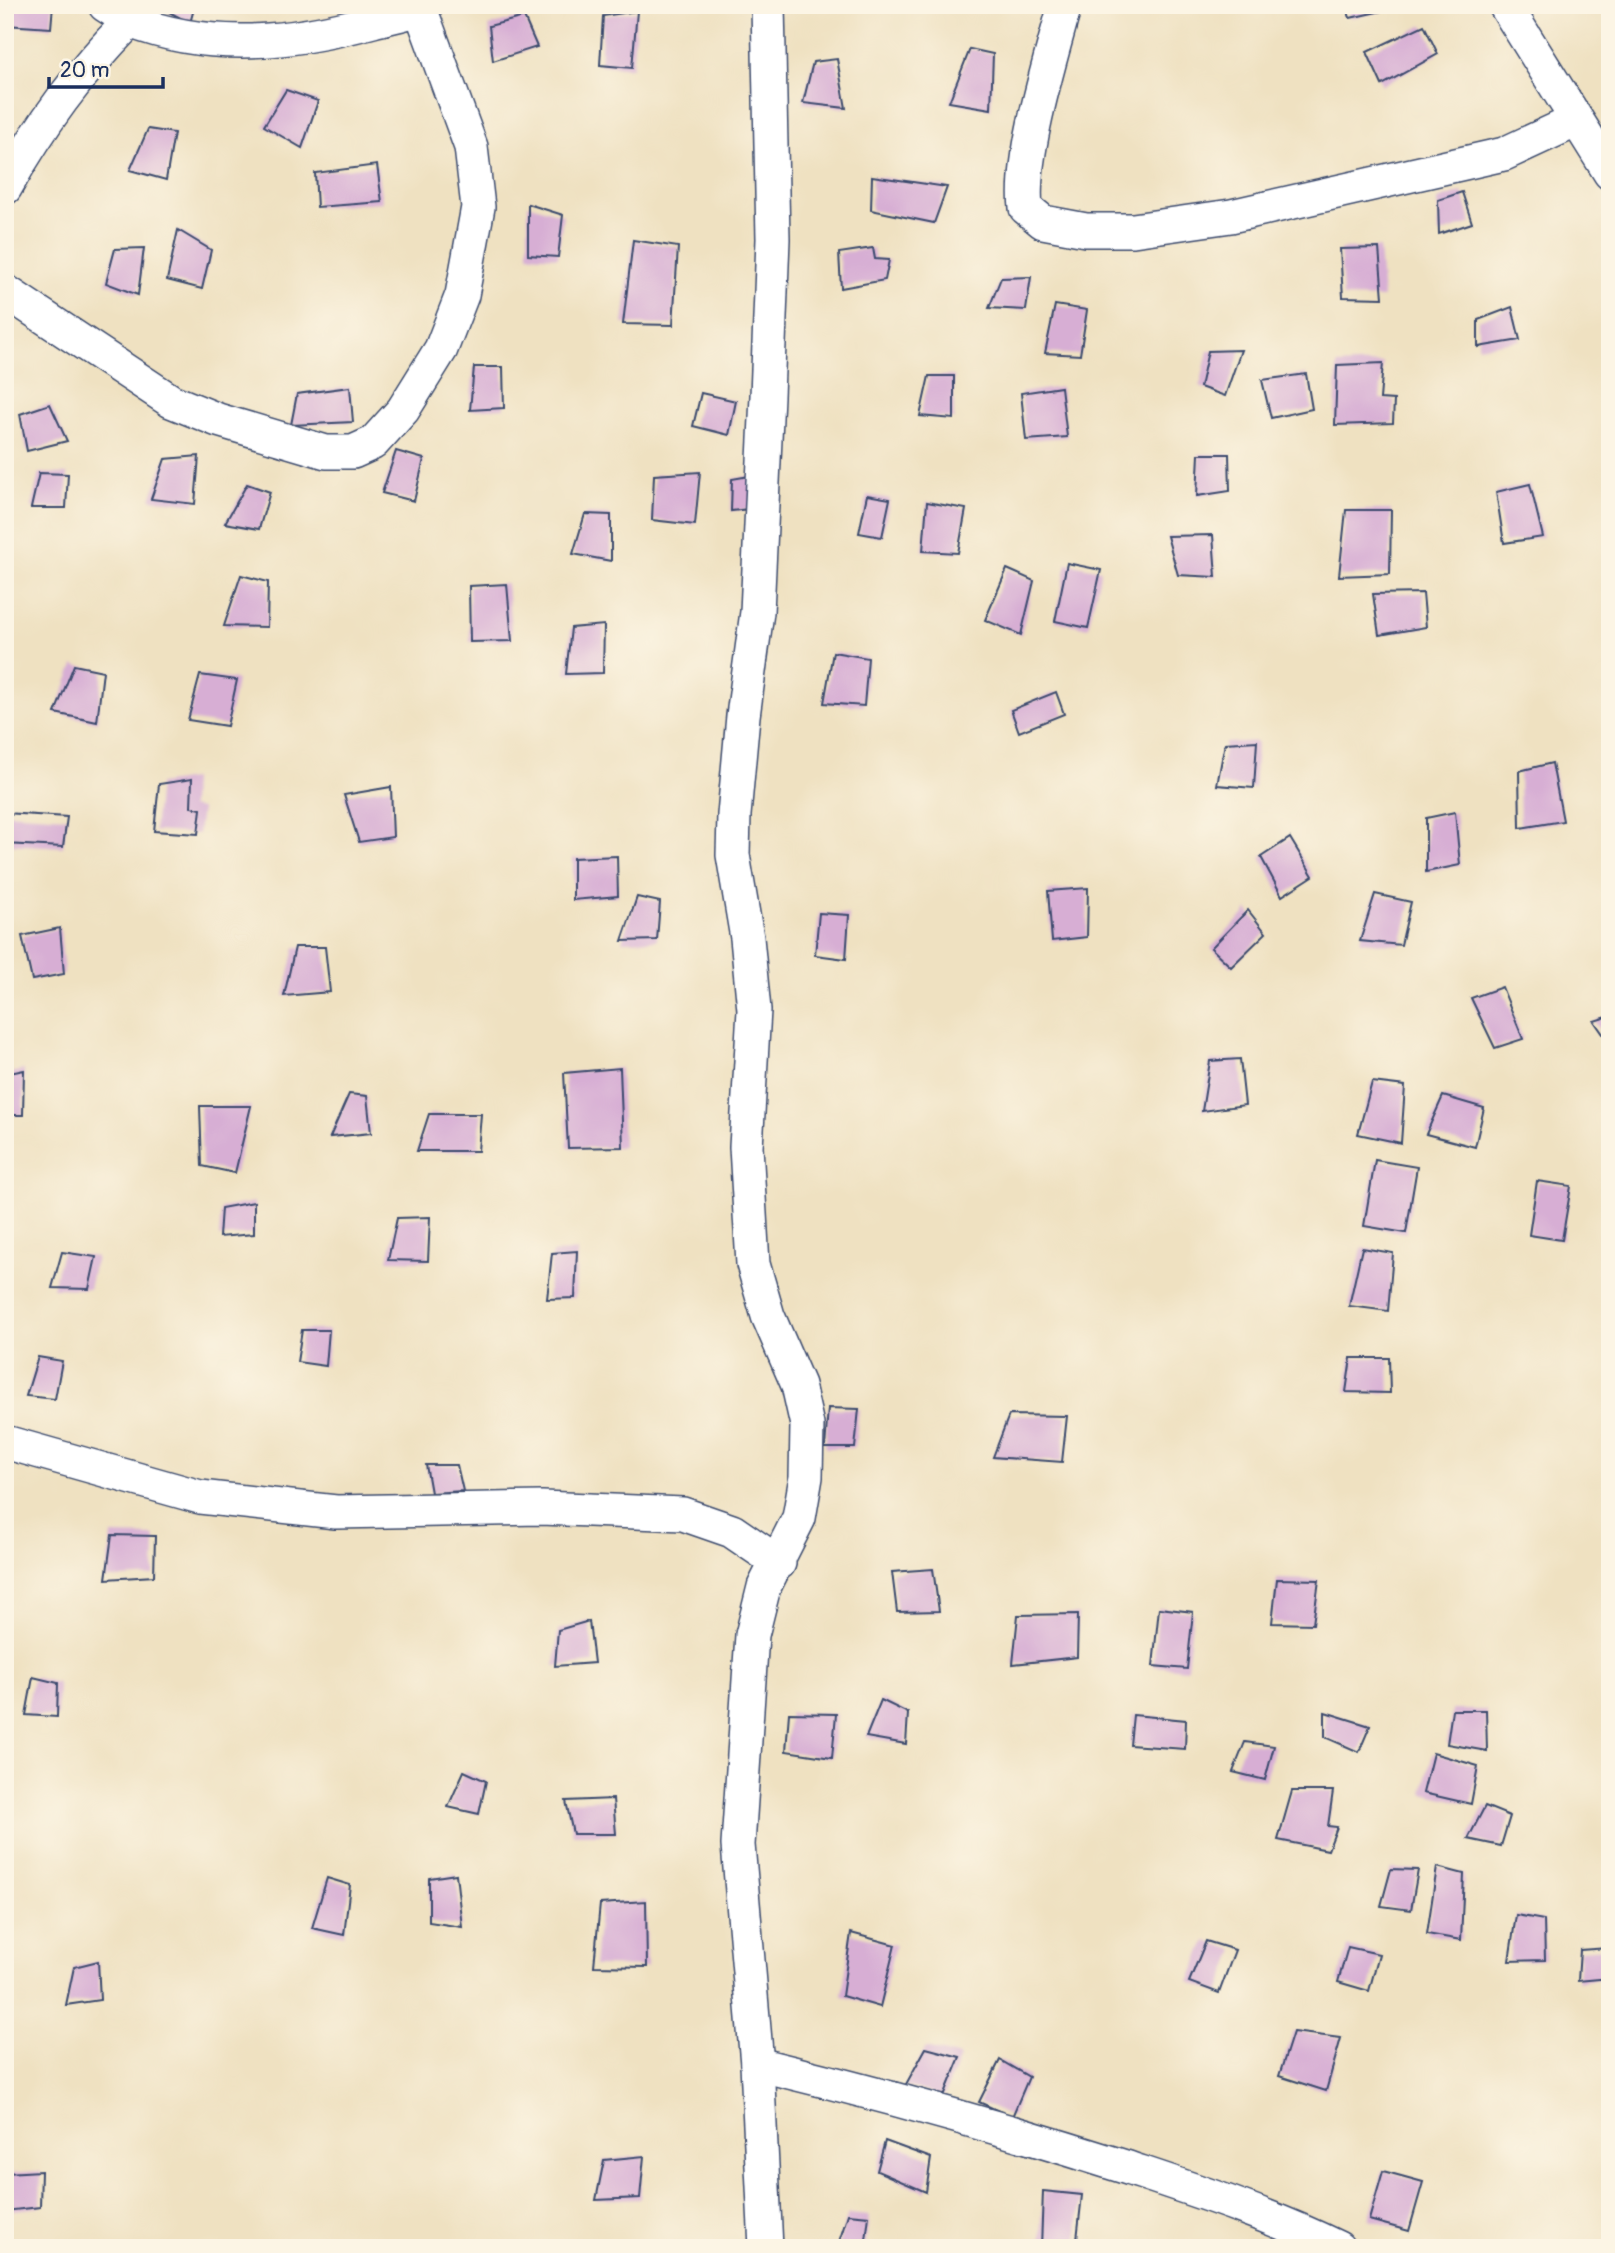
<svg xmlns="http://www.w3.org/2000/svg" width="1615" height="2253" viewBox="0 0 1615 2253" font-family="Pangolin,sans-serif">
	<rect width="100%" height="100%" fill="#fcf5e5"/>
	<filter id="ink" filterUnits="userSpaceOnUse"><feTurbulence type="fractalNoise" baseFrequency=".0143" numOctaves="2"/><feDisplacementMap in="SourceGraphic" scale="14" xChannelSelector="R" yChannelSelector="G"/><feConvolveMatrix kernelMatrix="1 2 1 2 8 2 1 2 1" color-interpolation-filters="sRGB"/></filter>
	<filter id="wash" filterUnits="userSpaceOnUse"><feTurbulence type="fractalNoise" baseFrequency=".00686" numOctaves="4" result="noise"/><feDisplacementMap in="SourceGraphic" scale="28" xChannelSelector="R" yChannelSelector="G"/><feGaussianBlur stdDeviation="1.57" result="paint"/><feColorMatrix in="noise" values="0 0 0 0 0 0 0 0 0 0 0 0 0 0 0 0 0 1.4 0 .05"/><feComposite in="paint" operator="in"/></filter>
	<g filter="url(#wash)">
		<rect width="100%" height="100%" fill="#efe1c1"/>
		<g id="blocks">
			<g fill="#d7aed4">
				<path d="M5 5H53L51 28 5 25Z"/>
				<path d="M156 5H195L190 23Z"/>
				<path d="M1346 5H1380L1382 11 1350 18Z"/>
				<path d="M637 11 632 68 600 65 603 16Z"/>
				<path d="M524 17 537 47 493 61 489 26Z"/>
				<path d="M1424 25 1438 54 1382 85 1367 52Z"/>
				<path d="M970 49 993 54 991 109 949 102Z"/>
				<path d="M837 59 846 108 803 103 813 62Z"/>
				<path d="M286 90 318 101 302 148 264 126Z"/>
				<path d="M148 129 174 133 166 180 130 170Z"/>
				<path d="M377 165 382 202 317 207 315 173Z"/>
				<path d="M872 176 947 187 934 223 871 210Z"/>
				<path d="M1462 192 1472 223 1439 234 1438 200Z"/>
				<path d="M528 204 563 215 558 257 528 255Z"/>
				<path d="M178 230 211 250 202 289 167 280Z"/>
				<path d="M633 240 678 247 673 325 623 324Z"/>
				<path d="M144 248 138 295 106 283 115 249Z"/>
				<path d="M873 248 875 259 889 260 885 280 841 288 839 253Z"/>
				<path d="M1379 248 1383 298 1343 297 1340 249Z"/>
				<path d="M1031 277 1026 310 989 308 1001 278Z"/>
				<path d="M1055 305 1087 310 1080 355 1045 353Z"/>
				<path d="M1512 307 1520 340 1478 347V320Z"/>
				<path d="M1241 350 1225 396 1200 387 1208 351Z"/>
				<path d="M1383 363 1380 399 1394 400 1393 423 1335 425 1337 365Z"/>
				<path d="M474 367H503L504 408 470 410Z"/>
				<path d="M1306 374 1312 409 1271 418 1262 380Z"/>
				<path d="M929 376H954V419L920 416Z"/>
				<path d="M350 387 353 422 291 425 297 394Z"/>
				<path d="M1061 387 1067 437 1026 440 1021 393Z"/>
				<path d="M701 393 736 401 729 435 693 426Z"/>
				<path d="M50 404 67 441 27 451 20 414Z"/>
				<path d="M396 451 424 459 414 501 382 493Z"/>
				<path d="M1199 454H1229L1230 491 1197 496Z"/>
				<path d="M199 456 195 504 151 499 165 459Z"/>
				<path d="M700 472 695 525 652 520 654 475Z"/>
				<path d="M39 473 68 474 66 508H31Z"/>
				<path d="M755 475 757 508 731 511 732 479Z"/>
				<path d="M247 484 270 492 259 529 225 523Z"/>
				<path d="M1530 484 1543 537 1504 543 1496 492Z"/>
				<path d="M867 495 890 499 882 537 859 533Z"/>
				<path d="M927 502 966 509 958 553 923 551Z"/>
				<path d="M1346 510H1391L1390 574 1339 576Z"/>
				<path d="M585 514 611 515V561L573 554Z"/>
				<path d="M1213 535 1216 577 1178 575 1167 536Z"/>
				<path d="M1067 563 1101 570 1088 628 1055 621Z"/>
				<path d="M1007 569 1034 581 1021 635 985 620Z"/>
				<path d="M241 575 268 582 267 627 224 626Z"/>
				<path d="M507 584 512 641 470 642 469 586Z"/>
				<path d="M1423 593 1426 627 1379 635 1373 594Z"/>
				<path d="M604 625 603 673 566 674 571 628Z"/>
				<path d="M833 652 868 658 864 706 824 703Z"/>
				<path d="M74 665 103 671 97 722 55 713Z"/>
				<path d="M200 675 237 680 227 726 188 720Z"/>
				<path d="M1056 692 1064 714 1019 732 1011 710Z"/>
				<path d="M1257 741 1254 788 1217 785 1225 743Z"/>
				<path d="M1552 763 1563 821 1520 828 1519 771Z"/>
				<path d="M192 779 191 807 201 809 198 834 154 831 159 784Z"/>
				<path d="M391 787 393 837 359 842 344 795Z"/>
				<path d="M1455 812 1460 865 1426 872V818Z"/>
				<path d="M5 813 67 817 63 847 5 844Z"/>
				<path d="M1290 838 1313 876 1282 896 1261 857Z"/>
				<path d="M617 856 618 896 573 900V858Z"/>
				<path d="M1088 888 1087 937 1052 941 1048 891Z"/>
				<path d="M1375 894 1411 902 1401 945 1360 941Z"/>
				<path d="M637 897 660 902 657 940 622 941Z"/>
				<path d="M1248 910 1266 933 1231 967 1211 948Z"/>
				<path d="M819 913 849 915 846 959 815 955Z"/>
				<path d="M60 928 64 974 32 980 22 936Z"/>
				<path d="M295 947H325L330 992 284 996Z"/>
				<path d="M1502 987 1523 1039 1495 1048 1471 998Z"/>
				<path d="M1610 1016V1044L1594 1021Z"/>
				<path d="M1240 1059 1245 1105 1202 1111 1210 1061Z"/>
				<path d="M620 1068 623 1147 568 1148 564 1073Z"/>
				<path d="M24 1070 23 1115H5V1074Z"/>
				<path d="M1372 1082 1405 1086 1401 1143 1358 1134Z"/>
				<path d="M349 1094 367 1096 371 1133 330 1137Z"/>
				<path d="M1443 1096 1484 1108 1475 1147 1426 1134Z"/>
				<path d="M200 1106H251L235 1173 202 1166Z"/>
				<path d="M429 1114H481L478 1151H417Z"/>
				<path d="M1375 1160 1417 1167 1406 1233 1364 1226Z"/>
				<path d="M1537 1181 1571 1186 1562 1240 1529 1235Z"/>
				<path d="M254 1202V1234L219 1237 221 1208Z"/>
				<path d="M430 1217 428 1261 388 1260 397 1218Z"/>
				<path d="M1362 1248 1393 1253 1388 1311 1349 1306Z"/>
				<path d="M577 1251 575 1298 547 1299 552 1253Z"/>
				<path d="M62 1252 96 1257 89 1289 52 1288Z"/>
				<path d="M302 1330H329L326 1366 297 1362Z"/>
				<path d="M38 1357 62 1361 55 1399 26 1396Z"/>
				<path d="M1351 1358H1389L1390 1393 1346 1392Z"/>
				<path d="M828 1408 859 1409 855 1448H825Z"/>
				<path d="M1009 1415 1067 1416 1062 1462 993 1457Z"/>
				<path d="M426 1465H457L463 1491 431 1493Z"/>
				<path d="M112 1535 155 1536 154 1576 106 1579Z"/>
				<path d="M933 1569 939 1611 897 1612 892 1572Z"/>
				<path d="M1277 1579 1319 1580 1313 1624 1272 1623Z"/>
				<path d="M1159 1608 1193 1612 1187 1669 1153 1666Z"/>
				<path d="M1078 1614 1077 1657 1013 1664 1018 1615Z"/>
				<path d="M589 1621 594 1663 555 1666 558 1630Z"/>
				<path d="M33 1677 58 1683 57 1717 26 1715Z"/>
				<path d="M881 1700 908 1713 906 1744 866 1737Z"/>
				<path d="M1452 1710H1486L1487 1751 1447 1744Z"/>
				<path d="M1325 1712 1370 1726 1359 1752 1325 1737Z"/>
				<path d="M789 1713 836 1714 832 1758 786 1751Z"/>
				<path d="M1133 1715 1186 1720 1185 1749 1130 1745Z"/>
				<path d="M1245 1742 1274 1746 1265 1780 1233 1772Z"/>
				<path d="M1433 1753 1478 1766 1471 1804 1423 1793Z"/>
				<path d="M464 1771 486 1781 479 1814 448 1807Z"/>
				<path d="M1292 1791H1333L1328 1826 1337 1827 1328 1850 1278 1840Z"/>
				<path d="M613 1799 616 1834H573L566 1801Z"/>
				<path d="M1485 1806 1510 1816 1501 1846 1468 1839Z"/>
				<path d="M1437 1867 1464 1874 1461 1940 1427 1934Z"/>
				<path d="M1391 1869 1418 1870 1411 1910 1381 1906Z"/>
				<path d="M456 1874 462 1927 429 1922V1878Z"/>
				<path d="M327 1878 350 1885 344 1935 312 1928Z"/>
				<path d="M646 1901 647 1967 594 1966 600 1904Z"/>
				<path d="M1516 1915 1544 1920 1545 1960 1509 1961Z"/>
				<path d="M851 1933 895 1945 880 2007 842 1996Z"/>
				<path d="M1206 1941 1235 1950 1219 1993 1189 1982Z"/>
				<path d="M1348 1947 1379 1954 1369 1991 1338 1982Z"/>
				<path d="M1608 1948 1610 1978 1578 1981 1580 1950Z"/>
				<path d="M98 1961 100 2000 66 2005 74 1967Z"/>
				<path d="M1293 2032 1341 2038 1326 2091 1279 2076Z"/>
				<path d="M926 2048 960 2057 944 2096 905 2086Z"/>
				<path d="M1000 2060 1029 2077 1012 2117 979 2102Z"/>
				<path d="M885 2141 931 2158 926 2192 877 2171Z"/>
				<path d="M644 2156 640 2198 596 2200 604 2160Z"/>
				<path d="M41 2171 40 2207 5 2211V2173Z"/>
				<path d="M1383 2171 1423 2182 1409 2231 1369 2220Z"/>
				<path d="M1043 2191 1082 2195 1076 2248H1041Z"/>
				<path d="M848 2214 869 2216 865 2248H837Z"/>
			</g>
		</g>
	</g>
	<g filter="url(#ink)">
		<use href="#blocks" fill-opacity="0" stroke="#3b4a6d" stroke-width="2"/>
		<g fill="none" stroke-linecap="round" stroke-linejoin="round">
			<defs>
				<g id="minor">
					<path d="M105 5 130 21"/>
					<path d="M1065 5C1051 58 1020 156 1026 208L1043 222 1086 230H1133L1231 216 1504 154 1575 121"/>
					<path d="M1505 5 1610 173"/>
					<path d="M5 188C42 123 77 75 130 21 210 52 293 43 373 21 390 16 410 14 425 5"/>
					<path d="M5 291 171 401 218 420 326 452H353L373 443 403 410 441 349 462 295 478 207 471 147 420 8"/>
					<path d="M5 1442 200 1497 336 1512 542 1508 683 1514 732 1531 779 1563"/>
					<path d="M757 2064C881 2094 1003 2128 1125 2167 1197 2191 1269 2214 1338 2248"/>
					<path d="M766 2248 757 2064 738 1845 752 1635 764 1587 799 1518 806 1477 807 1425 798 1385 768 1316 753 1264 746 1147 754 1010 747 938 733 855 734 815 743 716 757 612 767 396 773 239 768 5"/>
				</g>
			</defs>
			<use href="#minor" stroke="#3b4a6d" stroke-width="36"/>
			<use href="#minor" stroke="#fff" stroke-width="33"/>
		</g>
	</g>
	<rect width="1615" height="2253" fill="none" stroke="#fcf5e5" stroke-width="28"/>
	<path d="M49 77v10h114v-10" fill="none" stroke="#1b2f5e" stroke-width="3.5"/>
	<text x="60" y="77" font-size="21" fill="#1b2f5e" stroke="#fcf5e5" stroke-width="5" paint-order="stroke">20 m</text>
</svg>
